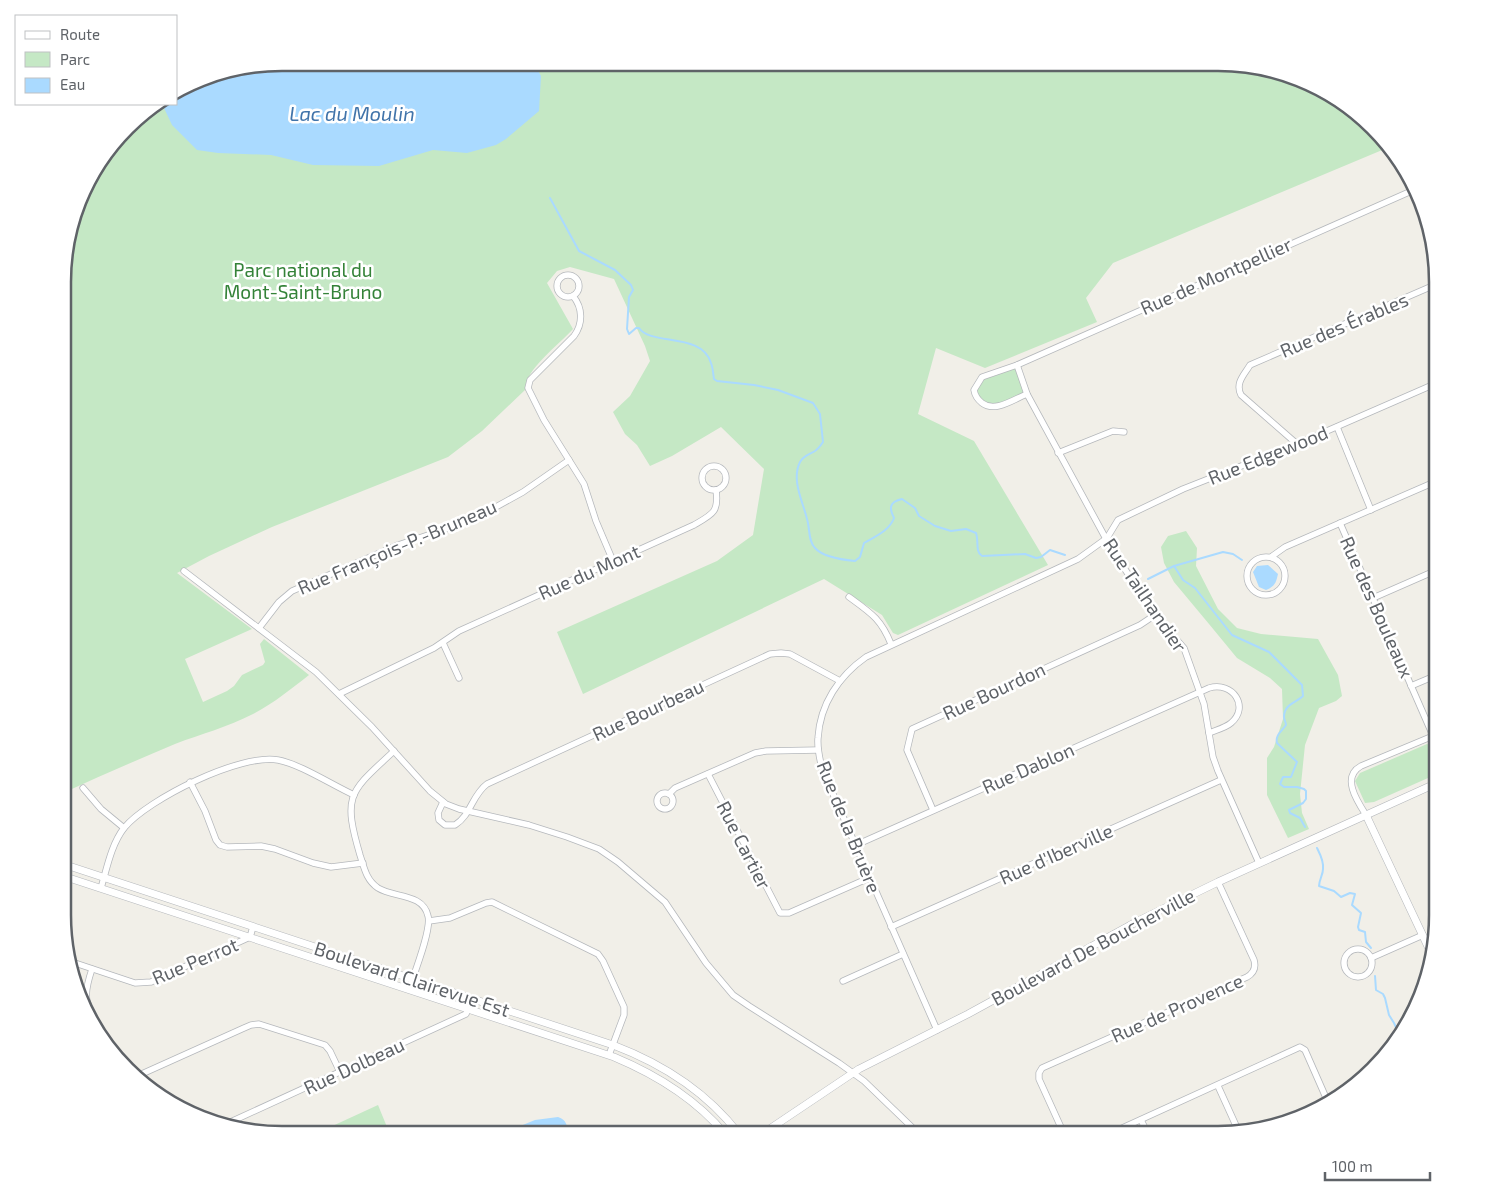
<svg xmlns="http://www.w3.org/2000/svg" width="1500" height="1197" viewBox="0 0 1500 1197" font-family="'Exo 2',sans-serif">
	<rect width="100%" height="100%" fill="#f1efe8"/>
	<g fill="#c5e8c5">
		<path d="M282 63H1232L1302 79 1363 117 1387 148 1113 263 1086 298 1097 322 985 368 936 348 918 414 974 441 1048 565 898 635 893 633 882 615 824 579 583 694 557 632 717 561 753 535 764 469 721 427 672 456 650 466 637 445 625 434 613 412 630 396 650 361 645 346 614 279 570 267 557 271 547 283 573 329C559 345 525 369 525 390L482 431 448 457 272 527 209 556 177 573 252 629 185 659 203 702 227 691 234 686 242 675 263 665 265 662 260 644 264 639 309 675C291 689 274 703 253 714 228 727 201 734 175 744 137 760 100 776 63 793L64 253 92 173 138 117 160 104H176V94L211 74Z"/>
		<path d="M1017 365 1027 394 992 407 977 399 976 384 982 377Z"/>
		<path d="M1186 531 1197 548 1196 566 1218 609 1237 628 1261 634 1318 639 1338 675 1342 696 1336 701 1319 708 1305 745 1300 794 1302 813 1309 829 1288 838 1267 795V758L1274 747 1283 719 1282 689 1270 678 1237 658 1209 624 1174 582 1164 563 1161 547 1168 536Z"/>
		<path d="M1427 744 1433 747 1437 757V774L1374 802 1365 803 1355 781 1360 773Z"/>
		<path d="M378 1105 387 1127 371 1134H315Z"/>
	</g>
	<g fill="#aadaff">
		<path d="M282 63H534L541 76 539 111 506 139 496 145 467 153 433 150 379 166 313 165 271 155 218 153 197 150 172 125 164 108V104H176V94L211 74Z"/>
		<path d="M1268 565 1278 574C1276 583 1275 586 1266 590L1259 587 1253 572 1257 566Z"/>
		<path d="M558 1117C567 1120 567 1126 569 1134H501L535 1120Z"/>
	</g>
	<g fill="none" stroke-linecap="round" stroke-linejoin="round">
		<g stroke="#aadaff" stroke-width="2">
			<path d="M550 198 579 251 615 270 631 285 633 290 629 297 627 329 629 334 636 328H639C651 346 702 332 711 363 713 368 713 373 714 379L717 381 754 385 778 390 813 403 820 414 823 442C821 445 818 449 815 451 810 454 803 456 800 462 791 480 803 502 807 519 810 528 808 541 815 548 823 557 844 560 855 561L860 557 864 543C876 536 889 531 894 518 889 508 889 502 902 499L915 508 919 516 935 526 951 531 966 529 976 533C979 542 975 552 982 556L1025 554 1036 558 1041 557 1050 550 1065 555"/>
			<path d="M1174 566 1223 552 1233 554 1242 560"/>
			<path d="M1148 579 1174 566 1183 580 1195 588 1232 635 1269 652 1302 685 1303 696C1297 702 1284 704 1284 717 1284 720 1286 722 1286 725 1282 731 1275 735 1277 743L1297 762 1291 777H1283L1280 784 1284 787H1297L1304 789 1306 791V799L1303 803 1289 810 1290 813 1300 818 1305 827"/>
			<path d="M1317 848C1320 854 1324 861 1323 869 1323 875 1319 880 1319 886L1334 891 1341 897 1350 893 1355 894 1352 905 1361 913 1358 927 1359 930 1365 932 1366 942 1371 948"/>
			<path d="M1375 976 1376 990 1383 994 1385 998 1389 1015 1394 1023 1399 1034"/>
		</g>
		<defs>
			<g id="minor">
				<circle cx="568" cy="286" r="11"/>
				<path d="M573 296C583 308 583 324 574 336L530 380 528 388 544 420 584 484 596 521 613 561"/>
				<path d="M1017 365 1027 394 1111 548 1155 615 1184 648 1204 704 1213 757 1218 771 1259 863"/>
				<path d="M1027 394C1014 399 995 413 982 403 977 399 975 396 974 390L982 377 1017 365 1416 189"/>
				<path d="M1337 427 1371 510"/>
				<path d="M1297 444 1241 395C1235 383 1244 375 1250 365L1437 284"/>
				<path d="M1058 453 1113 431 1124 432"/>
				<circle cx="714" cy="478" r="12"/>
				<path d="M1340 523 1437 745"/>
				<circle cx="1266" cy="576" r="19"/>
				<path d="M1271 557 1285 547 1437 481"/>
				<path d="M184 571 316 672 372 727 430 791 446 804 459 809 529 825 567 837 599 849 618 862 665 902 706 963 733 995 749 1006 839 1063 864 1081 919 1134"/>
				<path d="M849 597C871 613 881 619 891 644"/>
				<path d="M1373 598 1437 570"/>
				<path d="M259 628 279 602 292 591 398 545 452 527 485 513 523 492 569 460"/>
				<path d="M443 643 459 678"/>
				<path d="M1411 686 1437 675"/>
				<path d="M339 694 434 648 459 631 694 525C713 514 719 512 716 490"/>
				<path d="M394 751C350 792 342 794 360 855 364 867 366 880 378 888 394 898 423 893 428 916 432 929 414 974 409 989"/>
				<path d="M708 774 780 913H789L869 878"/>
				<path d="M190 782 205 811 216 840 220 845 227 847 261 846 275 849 313 863 331 867 363 863"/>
				<path d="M83 788 101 809 124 828"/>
				<circle cx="665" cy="801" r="8"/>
				<path d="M669 794 675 788 755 753 766 751 818 750"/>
				<path d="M443 802 438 813 439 820 445 825H455C471 815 472 795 487 784L770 654 781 653 790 654 840 681"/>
				<path d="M933 810 907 750 912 729 1140 625 1155 615"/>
				<path d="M1366 815C1357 801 1341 777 1361 766L1433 736"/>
				<path d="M856 845 1209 688C1233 681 1250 707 1231 723 1225 728 1216 730 1209 733"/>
				<path d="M101 888C107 868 111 845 124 828 148 799 241 753 278 760 300 764 332 785 354 795"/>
				<path d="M429 921 450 918 486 903 492 902 598 954 603 961 624 1007V1015L609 1055"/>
				<path d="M891 927 1221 780"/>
				<circle cx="1358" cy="963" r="14"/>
				<path d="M1371 958 1423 935"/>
				<path d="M72 962 135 983 151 982 250 937 253 927"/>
				<path d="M92 969C82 999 86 1001 98 1029"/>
				<path d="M843 981 903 954"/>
				<path d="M937 1030 822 769C820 759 817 749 818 738 820 704 839 676 866 657L1078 559 1107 538 1118 520 1183 489 1297 444 1437 383"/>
				<path d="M135 1077 244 1028 251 1025 259 1024 325 1045 330 1051 340 1072"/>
				<path d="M1218 1086 1238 1130"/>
				<path d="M1141 1120 1148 1134"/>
				<path d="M226 1124 466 1014 472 999"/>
				<path d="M1064 1134 1039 1079V1073L1042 1068 1247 977C1254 973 1256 967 1254 960L1218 882"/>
				<path d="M1109 1134 1300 1047 1305 1050 1327 1100"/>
			</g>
			<g id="tertiary">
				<path d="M1366 815 1431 953"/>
				<path d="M63 864 613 1045C663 1064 706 1091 739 1134"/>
				<path d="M63 876 614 1057C657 1075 695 1098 725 1134"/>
				<path d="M762 1134 859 1069 968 1014 1136 922 1218 882 1437 783"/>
			</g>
		</defs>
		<use href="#minor" stroke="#b5b8bc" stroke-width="7"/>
		<use href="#tertiary" stroke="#b5b8bc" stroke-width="8"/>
		<use href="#minor" stroke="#fff" stroke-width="5.5"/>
		<use href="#tertiary" stroke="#fff" stroke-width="7"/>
	</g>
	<g text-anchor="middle" stroke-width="5" stroke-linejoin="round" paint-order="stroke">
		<g font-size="19" fill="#348238" stroke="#fff">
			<text x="303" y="277">Parc national du<tspan x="303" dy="22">Mont-Saint-Bruno</tspan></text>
		</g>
		<g font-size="19" fill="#5f6368" stroke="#fff">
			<text transform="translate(1216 276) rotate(-24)" y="7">Rue de Montpellier</text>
			<text transform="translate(1344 325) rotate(-23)" y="7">Rue des Érables</text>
			<text transform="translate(1268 455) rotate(-22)" y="7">Rue Edgewood</text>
			<text transform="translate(397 547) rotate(-23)" y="7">Rue François-P.-Bruneau</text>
			<text transform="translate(589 572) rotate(-24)" y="7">Rue du Mont</text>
			<text transform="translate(1145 595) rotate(56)" y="7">Rue Tailhandier</text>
			<text transform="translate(1377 607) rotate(66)" y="7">Rue des Bouleaux</text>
			<text transform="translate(994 691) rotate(-25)" y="7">Rue Bourdon</text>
			<text transform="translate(648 710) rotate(-25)" y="7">Rue Bourbeau</text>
			<text transform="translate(1028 768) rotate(-24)" y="7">Rue Dablon</text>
			<text transform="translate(849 827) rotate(68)" y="7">Rue de la Bruère</text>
			<text transform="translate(744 845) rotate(63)" y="7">Rue Cartier</text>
			<text transform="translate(1056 854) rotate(-24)" y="7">Rue d'Iberville</text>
			<text transform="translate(1093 947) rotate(-28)" y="7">Boulevard De Boucherville</text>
			<text transform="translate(195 961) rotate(-23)" y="7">Rue Perrot</text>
			<text transform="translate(412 979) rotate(18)" y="7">Boulevard Clairevue Est</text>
			<text transform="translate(1177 1008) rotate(-24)" y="7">Rue de Provence</text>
			<text transform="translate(354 1066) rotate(-25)" y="7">Rue Dolbeau</text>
		</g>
		<g font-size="20" font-style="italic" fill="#4174aa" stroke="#fff">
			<text x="352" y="121">Lac du Moulin</text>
		</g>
	</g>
	<path d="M0 0H1500V1197H0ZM282 71H1218A211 211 0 0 1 1429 282V915A211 211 0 0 1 1218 1126H282A211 211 0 0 1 71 915V282A211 211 0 0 1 282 71Z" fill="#fff" fill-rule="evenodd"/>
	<path fill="none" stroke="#5f6368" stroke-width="2.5" d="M282 71H1218A211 211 0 0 1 1429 282V915A211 211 0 0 1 1218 1126H282A211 211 0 0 1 71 915V282A211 211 0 0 1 282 71Z"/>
	<rect x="15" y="15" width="162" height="90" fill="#ffffff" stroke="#bfc1c3"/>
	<rect x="25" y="31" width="25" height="8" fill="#ffffff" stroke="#bfc1c3"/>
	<text x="60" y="40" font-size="15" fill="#5f6368">Route</text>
	<rect x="25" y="52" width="25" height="15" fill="#c5e8c5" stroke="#bfc1c3"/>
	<text x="60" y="65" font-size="15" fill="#5f6368">Parc</text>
	<rect x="25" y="78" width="25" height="15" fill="#aadaff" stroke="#bfc1c3"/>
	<text x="60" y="90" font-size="15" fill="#5f6368">Eau</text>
	<path d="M1325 1172v8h105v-8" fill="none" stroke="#5f6368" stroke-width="2.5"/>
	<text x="1332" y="1172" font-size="15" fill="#5f6368" stroke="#ffffff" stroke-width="4" paint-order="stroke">100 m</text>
</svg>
